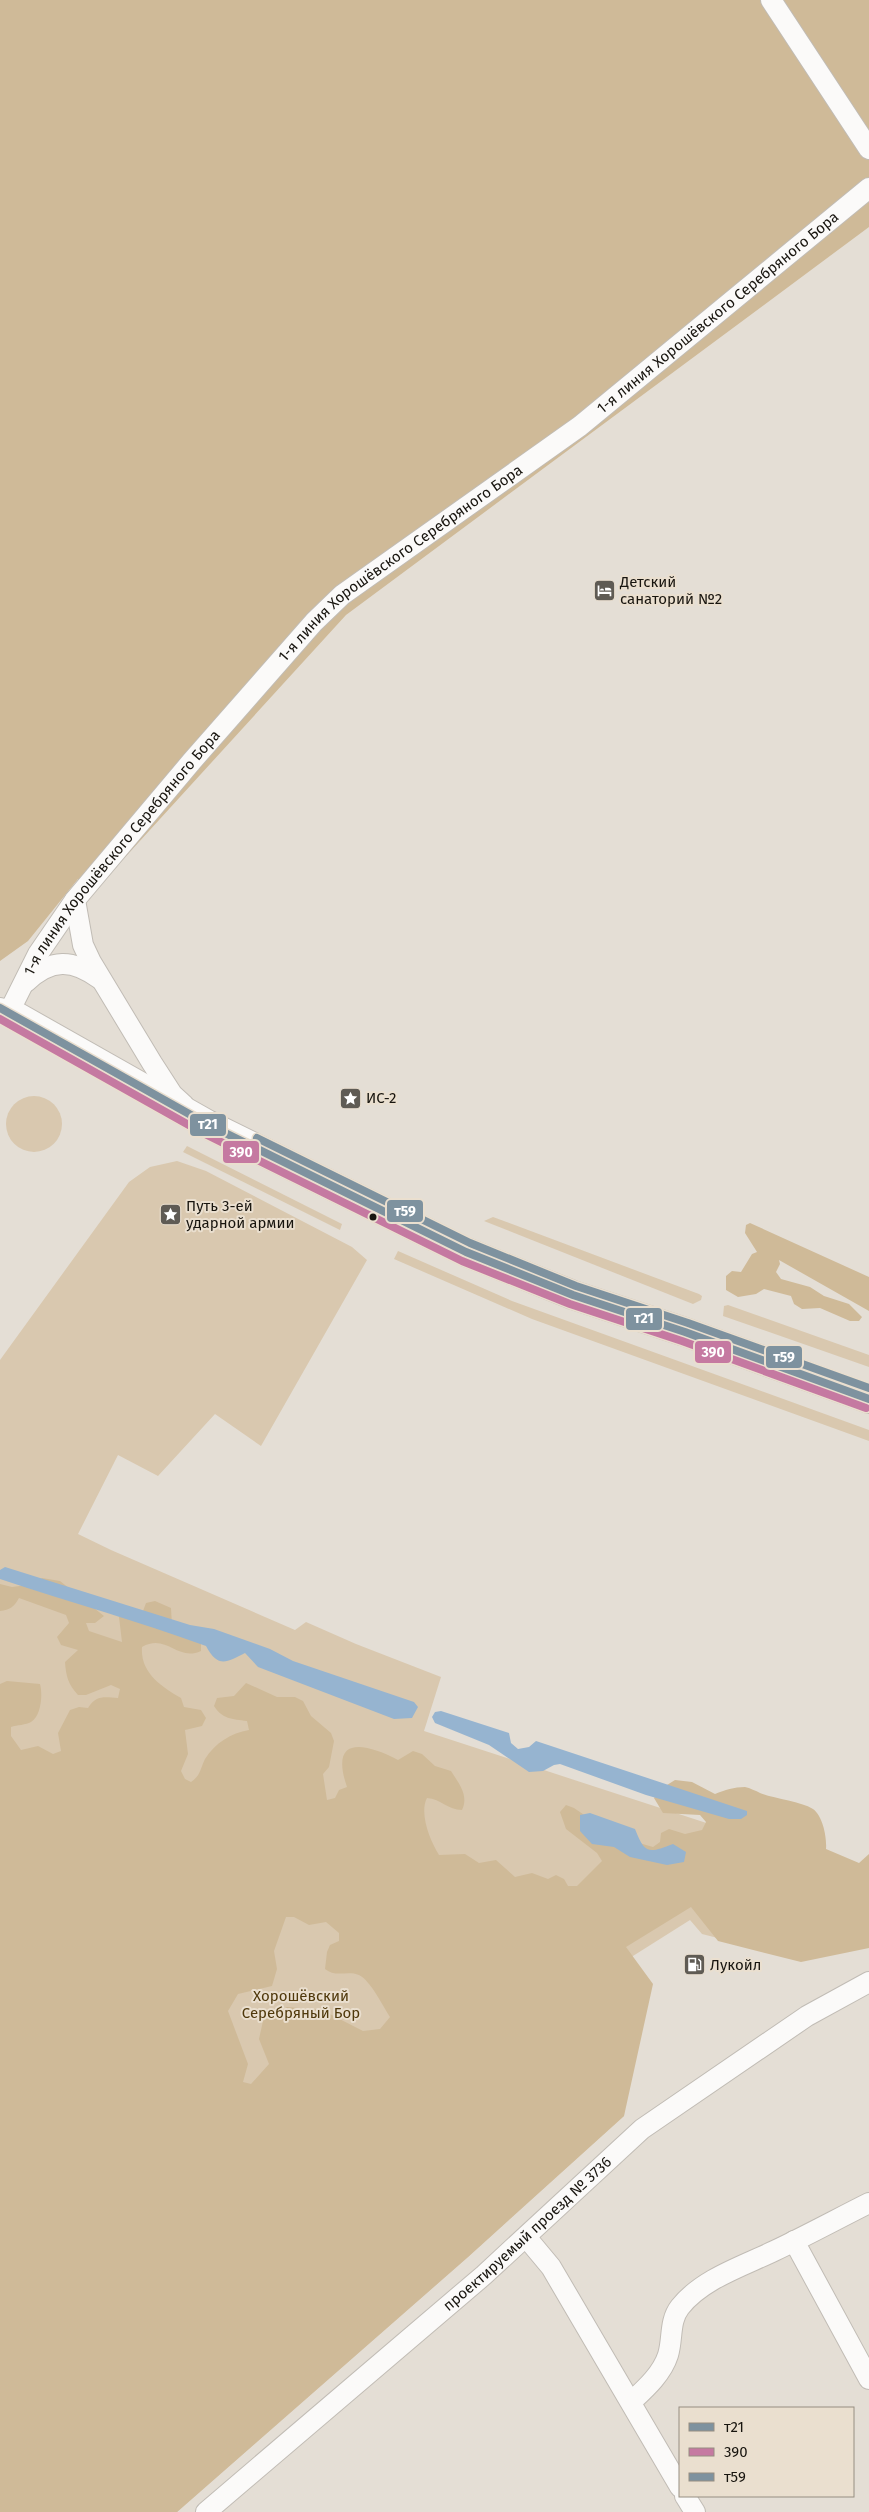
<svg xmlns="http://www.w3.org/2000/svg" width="869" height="2512" viewBox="0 0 869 2512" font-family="'Fira Sans',sans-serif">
	<rect width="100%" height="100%" fill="#e4ded5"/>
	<g fill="#d9c8af">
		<circle cx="34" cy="1124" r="28"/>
		<path d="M187 1146 342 1224 340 1230 183 1152Z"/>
		<path d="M177 1161 206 1171 352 1247 367 1260 261 1446 215 1414 158 1476 118 1455 78 1534 111 1550 295 1630 306 1622 356 1644 441 1677 424 1731 869 1876 793 1957 702 1934 690 1920 625 1961 631 1992 624 2116 468 2257 177 2512H0V1360L129 1182 150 1167Z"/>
		<path d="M493 1217 699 1294 702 1296 701 1300 693 1304 484 1221Z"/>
		<path d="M398 1251 512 1301 869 1430V1441L532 1319 394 1259Z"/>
		<path d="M728 1305 869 1355V1367L723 1316 724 1306Z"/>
	</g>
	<g fill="#cfba98" fill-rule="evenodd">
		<path d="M0 0H869V227L346 615 97 888 78 879 28 941 0 961Z"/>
		<path d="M750 1223 869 1277V1311L779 1260 780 1264 776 1272 781 1279 810 1287 824 1296 849 1304 862 1317 859 1321H850L820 1308 802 1309 794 1304 791 1296 764 1289 756 1294 738 1297 726 1290V1276L732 1271 741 1272 752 1254 757 1252 745 1233 746 1225Z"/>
		<path d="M42 1578 60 1581 104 1616 95 1623H86L89 1631 122 1642 119 1617 143 1611 146 1603 155 1601 171 1608 172 1626 201 1643V1651C177 1662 167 1633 142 1647 140 1673 162 1687 181 1698L184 1707 201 1710 206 1718 202 1726 185 1730 188 1754 181 1771 185 1779 191 1782C201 1775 200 1769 205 1759 215 1743 231 1733 249 1730L247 1721C232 1719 222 1719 214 1706L217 1698 234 1696 246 1683 277 1697H295L303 1701 311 1716 331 1733 334 1741 329 1767 323 1774 327 1800 335 1798 339 1790 347 1787C329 1735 365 1743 398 1760L413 1751 422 1754 435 1766 451 1771C459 1784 469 1795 462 1810 448 1810 441 1799 427 1798 419 1813 430 1841 439 1855L465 1854 479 1863 496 1860 515 1877 532 1873 548 1879 556 1875 564 1879 568 1886H577L602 1861 597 1853 566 1829 560 1812 566 1805 574 1808 615 1836 653 1847 660 1842 661 1833 669 1829 685 1834 702 1830 706 1822 700 1815 663 1813 654 1798 659 1790 675 1780 692 1782 715 1794C725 1790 734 1787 745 1787 750 1788 756 1791 760 1793 775 1799 800 1801 813 1809 823 1816 827 1838 826 1849L859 1863 869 1854V1948L801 1962 718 1941 691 1907 626 1947 653 1984 624 2116 468 2257 177 2512H0V1684L7 1681 40 1684C43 1695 41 1716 31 1722 26 1725 17 1725 11 1727V1736L21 1750 38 1746 53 1754 61 1751 58 1733 70 1710 79 1707 88 1708C96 1695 104 1697 118 1698L120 1689 111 1685 86 1695H78C68 1684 66 1676 65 1662L78 1650 61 1645 57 1637 69 1623 66 1615 19 1598C14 1607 10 1610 0 1611V1584L12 1587 35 1584ZM286 1917H294L309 1925 326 1922 339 1933V1941L330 1945 327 1952 325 1969C336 1978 347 1970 359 1975 370 1980 383 2006 390 2017L380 2029 363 2031 322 2010 287 2007 263 2021 259 2039 269 2064 251 2084 243 2082 248 2064 228 2011 238 1994 272 1986 277 1969 274 1951Z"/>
	</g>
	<g fill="#96b4d0">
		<path d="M5 1567 190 1625 214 1629 270 1649 293 1661 414 1702 418 1707 412 1718 394 1719 258 1667 245 1653C226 1663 218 1668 206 1646 138 1621 69 1602 0 1579V1570Z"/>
		<path d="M441 1711 509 1733 511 1743 518 1749 529 1747 536 1741 747 1811V1815L741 1819H729L646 1795 560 1764 554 1765 543 1771 529 1772 489 1745 435 1723 432 1717 435 1712Z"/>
		<path d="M590 1813 635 1829C645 1855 649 1853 673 1844L686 1852 684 1862 667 1865 630 1857 614 1847 592 1844 580 1831V1815Z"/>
	</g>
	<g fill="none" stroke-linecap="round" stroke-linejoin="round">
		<defs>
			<g id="street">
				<path d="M771 0 869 149"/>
				<path d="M75 900 83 945 91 962 152 1063 172 1094 184 1105"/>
				<path d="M26 982C51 958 73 959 100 979"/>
				<path id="s1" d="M0 1008 9 1012 38 954 75 900 192 761 314 622 342 595 580 426 869 188"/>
				<path d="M526 2237 551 2267 680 2487"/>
				<path d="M794 2241 869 2379"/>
				<path d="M631 2402C645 2389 662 2374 668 2355 673 2339 669 2321 680 2307 702 2279 743 2266 774 2251 806 2236 837 2219 869 2203"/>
				<path d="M685 2496 695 2512"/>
				<path id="s2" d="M206 2512 484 2275 642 2129 807 2016 869 1982"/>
			</g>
			<path id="secondary" d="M9 1012 207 1124 466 1252 573 1295 685 1332 869 1399"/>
		</defs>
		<use href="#street" stroke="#c1bcb5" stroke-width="22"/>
		<use href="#secondary" stroke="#c1bcb5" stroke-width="30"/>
		<use href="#street" stroke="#fbfaf9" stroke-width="20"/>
		<use href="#secondary" stroke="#fbfaf9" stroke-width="28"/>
		<defs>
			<path id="bus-1" d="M0 1008 207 1124 466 1252 573 1295 685 1332 869 1399"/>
			<path id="bus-2" d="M0 1019 203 1133 462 1261 570 1304 682 1341 866 1408"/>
			<path id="bus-3" d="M257 1138 470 1243 576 1286 688 1323 869 1388"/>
		</defs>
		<use href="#bus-1" stroke="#eadfcf" stroke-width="11"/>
		<use href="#bus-2" stroke="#eadfcf" stroke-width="11"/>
		<use href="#bus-3" stroke="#eadfcf" stroke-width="11"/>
		<use href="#bus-1" stroke="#7e929f" stroke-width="8"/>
		<use href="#bus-2" stroke="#c579a1" stroke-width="8"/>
		<use href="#bus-3" stroke="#7e929f" stroke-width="8"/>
	</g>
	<defs>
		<symbol id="hotel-square" viewBox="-11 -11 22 22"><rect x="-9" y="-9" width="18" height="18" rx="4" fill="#5f5b54" stroke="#eadfcf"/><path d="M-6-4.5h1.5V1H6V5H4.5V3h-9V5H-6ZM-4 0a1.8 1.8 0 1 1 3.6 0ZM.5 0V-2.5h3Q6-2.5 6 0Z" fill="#fff"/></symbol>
		<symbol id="sight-square" viewBox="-11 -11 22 22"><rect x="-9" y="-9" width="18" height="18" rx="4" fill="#5f5b54" stroke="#eadfcf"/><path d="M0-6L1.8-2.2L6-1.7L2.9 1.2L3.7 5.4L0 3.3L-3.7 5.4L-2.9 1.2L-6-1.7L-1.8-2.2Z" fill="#fff"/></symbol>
		<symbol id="fuel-square" viewBox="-11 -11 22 22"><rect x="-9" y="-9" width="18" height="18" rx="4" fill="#5f5b54" stroke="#eadfcf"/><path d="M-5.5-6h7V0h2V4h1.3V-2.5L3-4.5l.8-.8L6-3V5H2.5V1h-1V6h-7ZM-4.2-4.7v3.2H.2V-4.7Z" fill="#fff"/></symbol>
	</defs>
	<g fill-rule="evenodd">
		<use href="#hotel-square" x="592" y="578" width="25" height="25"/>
		<use href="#sight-square" x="338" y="1086" width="25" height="25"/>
		<use href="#sight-square" x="158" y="1202" width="25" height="25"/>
		<use href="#fuel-square" x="682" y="1952" width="25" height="25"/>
	</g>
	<circle fill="#18150f" stroke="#eadfcf" stroke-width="2" cx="373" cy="1217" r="4.5"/>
	<g text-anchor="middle" stroke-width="4" stroke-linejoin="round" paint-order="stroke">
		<g font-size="15" fill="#18150f" stroke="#eadfcf">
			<text dy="5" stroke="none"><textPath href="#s1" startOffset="1016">1-я линия Хорошёвского Серебряного Бора</textPath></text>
			<text dy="5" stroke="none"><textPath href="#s1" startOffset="611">1-я линия Хорошёвского Серебряного Бора</textPath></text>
			<text dy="5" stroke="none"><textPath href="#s1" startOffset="206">1-я линия Хорошёвского Серебряного Бора</textPath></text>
			<text dy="5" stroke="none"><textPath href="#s2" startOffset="425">проектируемый проезд № 3736</textPath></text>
		</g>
		<g font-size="15" fill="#18150f" stroke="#eadfcf" text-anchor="start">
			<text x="620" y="587">Детский<tspan x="620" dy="17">санаторий №2</tspan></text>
			<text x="366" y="1103">ИС-2</text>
			<text x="186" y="1211">Путь 3-ей<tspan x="186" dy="17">ударной армии</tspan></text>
			<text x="710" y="1970">Лукойл</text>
		</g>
		<g font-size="15" fill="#4f380b" stroke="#eadfcf">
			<text x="301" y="2001">Хорошёвский<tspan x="301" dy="17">Серебряный Бор</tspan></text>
		</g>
	</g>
	<g stroke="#eadfcf" stroke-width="2">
		<rect x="189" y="1113" width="38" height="24" rx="5" fill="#7e929f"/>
		<rect x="222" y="1140" width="38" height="24" rx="5" fill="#c579a1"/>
		<rect x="386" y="1199" width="38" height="24" rx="5" fill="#7e929f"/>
		<rect x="625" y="1307" width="38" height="24" rx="5" fill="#7e929f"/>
		<rect x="694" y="1340" width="38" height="24" rx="5" fill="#c579a1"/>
		<rect x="765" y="1345" width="38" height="24" rx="5" fill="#7e929f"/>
	</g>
	<g font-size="14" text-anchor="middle" font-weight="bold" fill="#fff">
		<text x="208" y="1129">т21</text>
		<text x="241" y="1157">390</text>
		<text x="405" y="1216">т59</text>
		<text x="644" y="1323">т21</text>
		<text x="713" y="1357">390</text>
		<text x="784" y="1362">т59</text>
	</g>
	<rect x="679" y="2407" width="175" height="90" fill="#eadfcf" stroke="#968e82"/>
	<rect x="689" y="2423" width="25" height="8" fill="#7e929f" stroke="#968e82"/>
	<text x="724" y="2432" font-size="15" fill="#18150f">т21</text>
	<rect x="689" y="2448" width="25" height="8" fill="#c579a1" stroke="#968e82"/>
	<text x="724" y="2457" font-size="15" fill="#18150f">390</text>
	<rect x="689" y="2473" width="25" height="8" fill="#7e929f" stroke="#968e82"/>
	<text x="724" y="2482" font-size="15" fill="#18150f">т59</text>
</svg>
